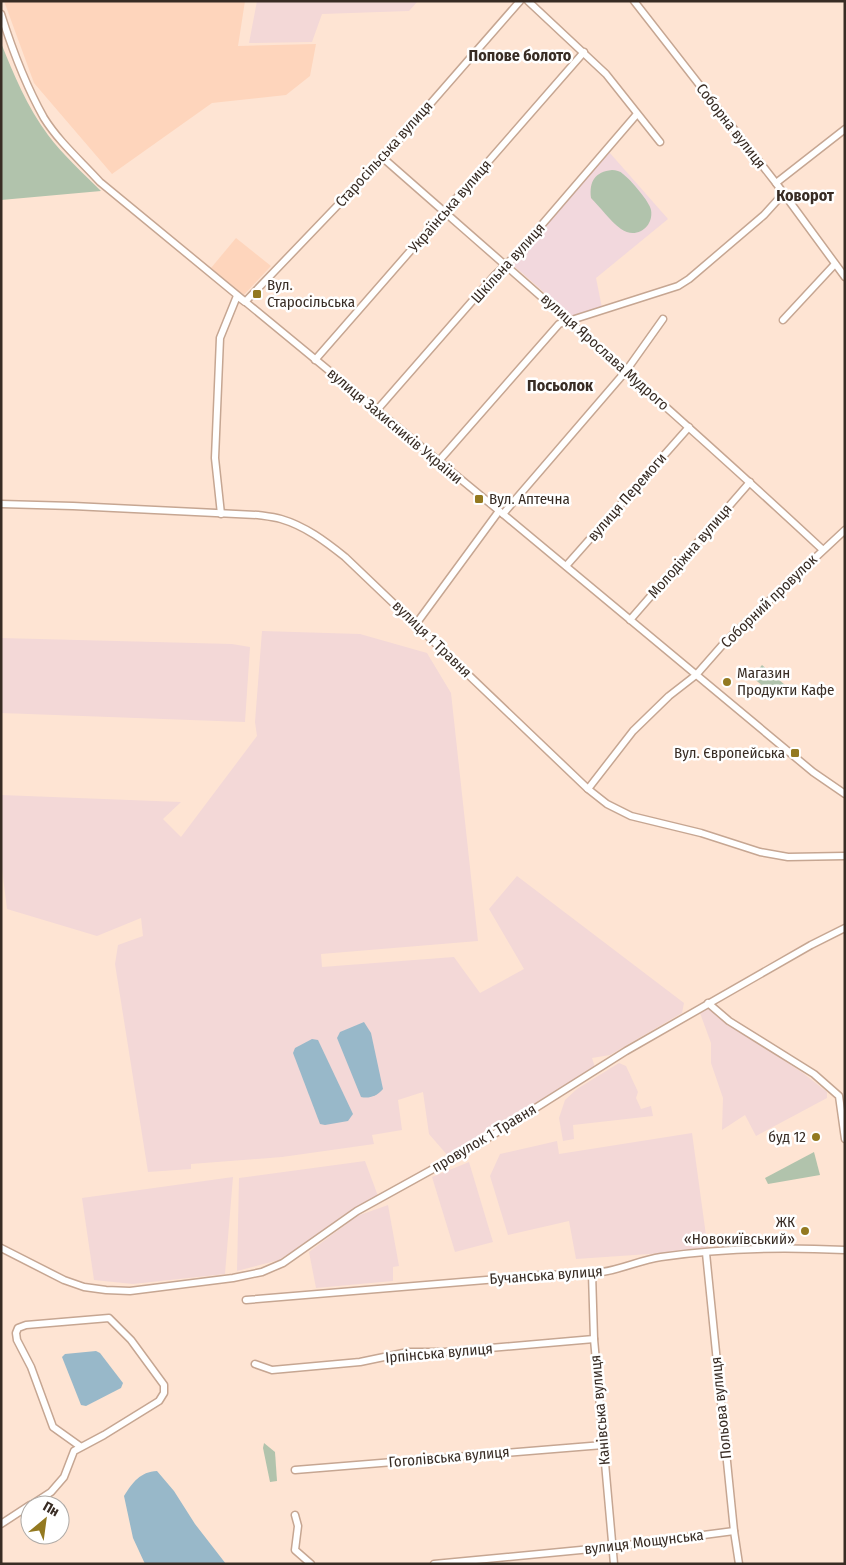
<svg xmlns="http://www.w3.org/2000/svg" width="846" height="1565" viewBox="0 0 846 1565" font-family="'Fira Sans Condensed',sans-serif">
	<rect width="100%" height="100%" fill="#fee4d3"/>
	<g fill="#fed5bc">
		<path d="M4 1H245L238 46 316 44 310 76 286 95 212 103 112 174 34 83Z"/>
		<path d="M236 238 271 266 244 295 211 268Z"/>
	</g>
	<g fill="#f3d8d7">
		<path d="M257 1H418L409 11 322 14 312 42 249 43Z"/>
		<path d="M262 631 360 634 427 653 451 693 478 941 321 954 322 967 454 957 480 993 524 969 489 909 517 876 684 1003 682 1013 610 1055 592 1058 595 1067 448 1156 429 1134 423 1092 398 1100 402 1130 372 1135 374 1144 282 1157 191 1164V1169L148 1172 115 964 118 945 143 936 141 918 97 936 7 909 1 861V795L181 802 163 819 181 837 257 736 255 722Z"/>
		<path d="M1 638 232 644 250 647 245 722 1 713Z"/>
		<path d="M709 1008 727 1023 803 1073 827 1092V1098L756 1136 745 1115 722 1130 723 1098 711 1063V1043L700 1013Z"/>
		<path d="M619 1063 626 1066 638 1092 636 1098 641 1109 651 1106 653 1116 573 1125 574 1139 563 1141 559 1118 565 1100 577 1089Z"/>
		<path d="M692 1133 708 1250 576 1259 569 1221 508 1235 490 1176 500 1154 557 1141 559 1154Z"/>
		<path d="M365 1161 378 1196 279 1260 237 1271 239 1178Z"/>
		<path d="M469 1162 493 1242 455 1252 432 1177Z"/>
		<path d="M233 1177 225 1274 133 1284 94 1280 82 1198Z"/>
		<path d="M388 1205 399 1266 393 1267V1281L316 1288 309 1252 357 1216Z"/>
	</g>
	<path fill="#f2d8dd" d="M609 152 668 219 596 278 602 308 571 316 514 266V259Z"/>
	<g fill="#b1c3ac">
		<path d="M1 43C14 75 27 107 48 135 63 155 83 173 101 191L1 200Z"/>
		<path d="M612 170C616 170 620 171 623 174 630 179 650 202 651 210 654 227 636 240 621 229 610 221 601 208 591 198 589 181 595 172 612 170Z"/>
		<path d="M762 665 785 685 776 697 752 677Z"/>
		<path d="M814 1152 820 1175 768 1184 765 1178Z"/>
		<path d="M264 1443 275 1452 277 1481 270 1482 263 1448Z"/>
	</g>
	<g fill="#98b8c9">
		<path d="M364 1022 371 1033 383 1089C377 1096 369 1099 361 1097L337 1038 340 1032Z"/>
		<path d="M312 1039 318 1040 353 1114 348 1121 325 1125 320 1124 293 1053 295 1048Z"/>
		<path d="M96 1351 100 1353 123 1383 121 1388 86 1406 81 1405 62 1357 65 1354Z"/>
		<path d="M157 1471 174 1491 195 1524 226 1564H145L133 1538 124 1496C133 1482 140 1472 157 1471Z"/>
	</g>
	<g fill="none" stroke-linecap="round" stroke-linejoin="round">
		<defs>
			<g id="minor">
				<path d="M528 1 606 74 660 142"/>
				<path d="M634 1 776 183 845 277"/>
				<path d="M1 14C12 49 26 86 44 118 59 142 81 161 100 182L503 514 813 772 845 794"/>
				<path d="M383 158C531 288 679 416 823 550"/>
				<path d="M776 183 845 129"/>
				<path d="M783 320 835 264"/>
				<path d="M315 360 584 52"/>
				<path d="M377 410 495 275 515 256 637 114"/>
				<path d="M438 462 559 324 678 286 689 279 764 215 783 194"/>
				<path d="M1 504 73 506 258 515C265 516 274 517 281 519 305 526 325 541 345 557L588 789 607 804 631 816 701 833 760 852 788 857 845 856"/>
				<path d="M221 514 215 458 220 338 237 296 245 302 383 158 520 1"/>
				<path d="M503 514 626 371 663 319"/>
				<path d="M566 566 689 427"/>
				<path d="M630 620 750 482"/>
				<path d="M416 624 499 511"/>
				<path d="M588 789 633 731 669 696 696 675 725 642 845 530"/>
				<path d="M708 1003 729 1021 814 1074 839 1096 845 1139"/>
				<path d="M1 1248 64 1280 84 1287 106 1290 130 1291 233 1278 262 1272 283 1263 357 1211 480 1143 626 1051 811 945 845 928"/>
				<path d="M706 1253 734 1531 739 1564"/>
				<path d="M592 1273 594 1339 614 1564"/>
				<path d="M246 1300 522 1277C549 1272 575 1277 602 1272 622 1269 641 1260 661 1257 720 1248 786 1247 845 1250"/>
				<path d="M255 1364 272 1370 360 1362 408 1352H444L594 1339"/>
				<path d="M295 1470 603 1445"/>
				<path d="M31 1505 51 1492 64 1477 74 1451 104 1435 159 1401 164 1393V1385L131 1340 109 1318 26 1325 18 1328 16 1333 17 1340 31 1367 53 1427 81 1447"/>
				<path d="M295 1515 298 1526 295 1550 311 1564"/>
				<path d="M1 1524 30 1505"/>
				<path d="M434 1564 612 1547 734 1531"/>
			</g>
		</defs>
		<use href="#minor" stroke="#c6a692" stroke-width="9"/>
		<use href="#minor" stroke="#fff" stroke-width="6"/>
	</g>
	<g fill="#937920" stroke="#fff" stroke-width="2">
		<rect x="252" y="289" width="10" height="10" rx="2.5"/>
		<rect x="474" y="494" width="10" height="10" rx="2.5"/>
		<circle cx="727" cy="682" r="5"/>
		<rect x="790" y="748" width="10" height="10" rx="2.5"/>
		<circle cx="816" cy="1137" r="5"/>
		<circle cx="805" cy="1231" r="5"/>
	</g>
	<g text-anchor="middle" stroke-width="5" stroke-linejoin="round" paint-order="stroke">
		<g font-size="15" fill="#382c24" stroke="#fff">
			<text transform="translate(731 126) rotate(52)" y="5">Соборна вулиця</text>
			<text transform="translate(384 154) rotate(-48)" y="5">Старосільська вулиця</text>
			<text transform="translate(450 206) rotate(-49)" y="5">Українська вулиця</text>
			<text transform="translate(508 263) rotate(-48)" y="5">Шкільна вулиця</text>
			<text transform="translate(605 352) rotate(42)" y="5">вулиця Ярослава Мудрого</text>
			<text transform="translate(395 426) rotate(40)" y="5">вулиця Захисників України</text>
			<text transform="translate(627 497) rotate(-49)" y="5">вулиця Перемоги</text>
			<text transform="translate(690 551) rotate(-49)" y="5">Молодіжна вулиця</text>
			<text transform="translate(769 601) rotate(-44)" y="5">Соборний провулок</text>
			<text transform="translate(432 639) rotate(44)" y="5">вулиця 1 Травня</text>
			<text transform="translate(484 1138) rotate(-31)" y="5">провулок 1 Травня</text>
			<text transform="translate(546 1275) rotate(-4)" y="5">Бучанська вулиця</text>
			<text transform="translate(439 1353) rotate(-5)" y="5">Ірпінська вулиця</text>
			<text transform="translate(721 1408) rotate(-96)" y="5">Польова вулиця</text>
			<text transform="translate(600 1410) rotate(-95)" y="5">Канівська вулиця</text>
			<text transform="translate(449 1457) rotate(-5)" y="5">Гоголівська вулиця</text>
			<text transform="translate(644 1542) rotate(-7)" y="5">вулиця Мощунська</text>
		</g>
		<g font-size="15" fill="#382c24" stroke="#fff" text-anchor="start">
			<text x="267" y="290">Вул.<tspan x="267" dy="17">Старосільська</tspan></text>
			<text x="489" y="504">Вул. Аптечна</text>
			<text x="737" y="678">Магазин<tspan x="737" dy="17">Продукти Кафе</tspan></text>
			<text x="785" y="758" text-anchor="end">Вул. Європейська</text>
			<text x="806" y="1142" text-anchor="end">буд 12</text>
			<text x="795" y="1227" text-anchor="end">ЖК<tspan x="795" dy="17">«Новокиївський»</tspan></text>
		</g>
		<g font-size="16" font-weight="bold" fill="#382c24" stroke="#fff">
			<text x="520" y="61">Попове болото</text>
			<text x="805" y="201">Коворот</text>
			<text x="560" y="391">Посьолок</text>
		</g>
	</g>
	<rect width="846" height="1565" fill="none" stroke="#382c24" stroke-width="5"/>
	<g transform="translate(45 1520) rotate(29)"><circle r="24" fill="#ffffff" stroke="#afaba7"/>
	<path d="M0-4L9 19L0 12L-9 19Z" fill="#937920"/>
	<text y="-8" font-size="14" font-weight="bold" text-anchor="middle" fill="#382c24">Пн</text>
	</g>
</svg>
